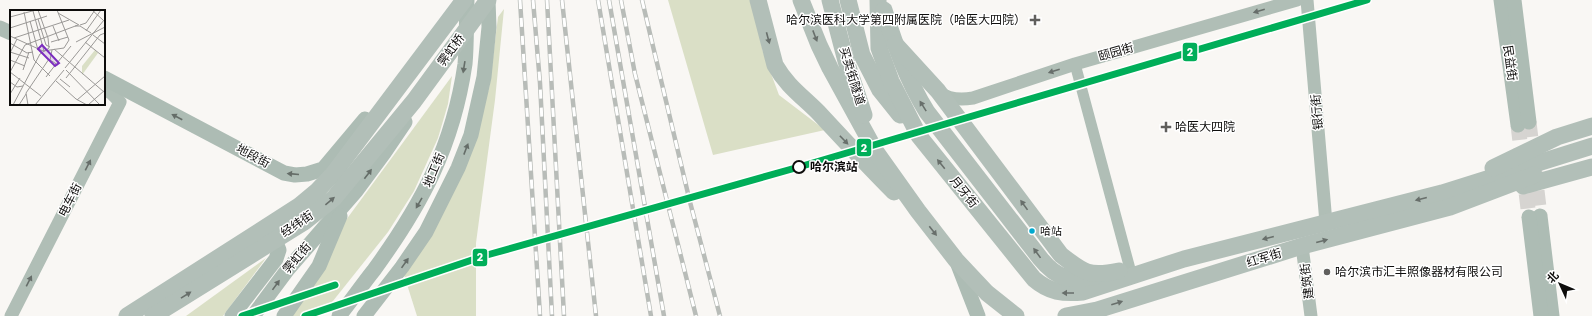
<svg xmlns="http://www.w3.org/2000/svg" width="1592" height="316" viewBox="0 0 1592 316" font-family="Poppins,'Noto Sans SC',sans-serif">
	<rect width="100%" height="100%" fill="#f9f7f4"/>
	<g fill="#dadfc6">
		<path d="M668 0H752L763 52 779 95 825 130 713 155Z"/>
		<path d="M504 9 495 100 476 243V316H417L404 275 489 89 498 17Z"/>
		<path d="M452 76 448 104 438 138 414 191 388 232 321 316H290L346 220Z"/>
		<path d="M266 258 223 316H186Z"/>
	</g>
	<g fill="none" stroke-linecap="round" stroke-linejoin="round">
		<g stroke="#d6d4d1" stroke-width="15" stroke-dasharray="15 8" stroke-linecap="butt">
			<path d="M1529 122 1540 216"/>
			<path d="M1518 125 1529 217"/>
		</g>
		<path stroke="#b0beb6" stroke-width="11" d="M1075 64 1130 269"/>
		<g stroke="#b0beb6" stroke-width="13">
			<path d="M1307 0 1326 223"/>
			<path d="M939 92C949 100 961 100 973 98L1075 64 1297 0"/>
			<path d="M1302 246 1311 316"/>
			<path d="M11 316 120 102 111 93 104 89"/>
		</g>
		<g stroke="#adbcb4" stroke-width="15">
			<path d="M1501 0 1518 125"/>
			<path d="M1514 0 1529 122"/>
			<path d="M0 28 11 33"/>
			<path d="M104 78 284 173 295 175 307 174 323 169 365 119"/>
			<path d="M1540 216 1552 316"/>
			<path d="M1529 217 1541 316"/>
			<path d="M957 262 978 316"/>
			<path d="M232 316 276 259 279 250 277 245 267 244"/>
			<path d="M253 316 288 269 356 191 384 153 405 122"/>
			<path d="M284 316 319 266 340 216"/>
			<path d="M339 316C351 301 362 285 374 270 422 204 453 146 465 64 467 43 466 21 467 0"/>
			<path d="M364 316 402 267 426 232 458 168 471 135 484 77 489 27 488 0"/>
		</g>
		<g stroke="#b2bfb8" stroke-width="17">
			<path d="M758 0 775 65C787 86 802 96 818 112 843 139 868 166 894 192"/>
			<path d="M801 0 819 45 830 68 876 152 918 211 956 260 987 293 1016 316"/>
			<path d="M830 0 846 61 864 115"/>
			<path d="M848 0 862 55 880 90 900 115"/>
			<path d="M878 0 879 48 891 81 919 136 1034 279C1049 292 1063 294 1083 292L1184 259 1442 193 1592 146"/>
			<path d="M884 10C895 45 907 80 927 112L1040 258C1057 279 1070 282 1096 276"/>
			<path d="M895 44 938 91 1061 255C1084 273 1089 277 1119 271"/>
			<path d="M1493 168 1557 137 1592 126"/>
			<path d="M1523 186 1592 167"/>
			<path d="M127 316 299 206 317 191 334 173 464 0"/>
			<path d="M153 316 304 222 334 198 414 101 488 0"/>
			<path d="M1066 316 1097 310 1302 246 1450 207 1534 175"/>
		</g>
		<defs>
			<g id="rail">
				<path d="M520 0 540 316"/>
				<path d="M533 0 540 83 552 316"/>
				<path d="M547 0 564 316"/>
				<path d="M562 0 596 316"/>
				<path d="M598 0 651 316"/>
				<path d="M609 0 664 316"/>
				<path d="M621 0 635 74 696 316"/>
				<path d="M642 0 690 202 720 316"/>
			</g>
		</defs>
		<use href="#rail" stroke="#b8bcb8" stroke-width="4.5"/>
		<use href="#rail" stroke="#fff" stroke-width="3" stroke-dasharray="9" stroke-linecap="butt"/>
		<defs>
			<g id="metro-1">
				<path d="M242 316 335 285"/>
				<path d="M305 316 487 255 799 167 1367 0"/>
			</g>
		</defs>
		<use href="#metro-1" stroke="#fff" stroke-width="10"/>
		<use href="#metro-1" stroke="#00ae59" stroke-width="7"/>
	</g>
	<defs><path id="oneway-solid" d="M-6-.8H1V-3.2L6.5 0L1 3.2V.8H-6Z"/></defs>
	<g fill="#676e6a">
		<use href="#oneway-solid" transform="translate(1259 11) rotate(164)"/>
		<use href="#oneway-solid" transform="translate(1054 71) rotate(162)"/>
		<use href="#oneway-solid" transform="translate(88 165) rotate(-63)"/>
		<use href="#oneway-solid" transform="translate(29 281) rotate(-63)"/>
	</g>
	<g fill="#686f6b">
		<use href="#oneway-solid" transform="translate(815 36) rotate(69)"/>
		<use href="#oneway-solid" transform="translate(768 38) rotate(75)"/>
		<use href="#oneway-solid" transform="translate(923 106) rotate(-122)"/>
		<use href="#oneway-solid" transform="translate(844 140) rotate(46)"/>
		<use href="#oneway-solid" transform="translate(941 164) rotate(-129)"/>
		<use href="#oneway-solid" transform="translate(1421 199) rotate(166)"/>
		<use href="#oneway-solid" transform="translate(330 201) rotate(-40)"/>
		<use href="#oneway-solid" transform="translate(1024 205) rotate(-126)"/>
		<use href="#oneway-solid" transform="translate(933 231) rotate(52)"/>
		<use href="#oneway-solid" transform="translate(1268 238) rotate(166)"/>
		<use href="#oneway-solid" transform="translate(1322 241) rotate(-15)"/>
		<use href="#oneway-solid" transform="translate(1037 253) rotate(-126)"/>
		<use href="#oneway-solid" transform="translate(1068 293) rotate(180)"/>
		<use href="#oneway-solid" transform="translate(186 295) rotate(-32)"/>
		<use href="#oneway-solid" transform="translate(1117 303) rotate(-17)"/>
	</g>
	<g fill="#656d68">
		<use href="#oneway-solid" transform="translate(464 67) rotate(99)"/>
		<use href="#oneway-solid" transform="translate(177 117) rotate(-152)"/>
		<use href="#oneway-solid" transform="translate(466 149) rotate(-69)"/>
		<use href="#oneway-solid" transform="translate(293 174) rotate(-175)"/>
		<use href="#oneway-solid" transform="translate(368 174) rotate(-53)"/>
		<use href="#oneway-solid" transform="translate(419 203) rotate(120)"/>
		<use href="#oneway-solid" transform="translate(405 263) rotate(-55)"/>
		<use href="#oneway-solid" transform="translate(276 285) rotate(-54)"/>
	</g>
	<g fill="#605f5d" stroke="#fff" stroke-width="1.5">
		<path d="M1033 14h4v4h4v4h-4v4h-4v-4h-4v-4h4z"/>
		<path d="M1164 121h4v4h4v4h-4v4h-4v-4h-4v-4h4z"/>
		<circle cx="1327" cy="272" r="4"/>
	</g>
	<circle fill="#fff" stroke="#0e0d0c" stroke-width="2" cx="799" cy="167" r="6"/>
	<circle fill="#00a9ce" stroke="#fff" stroke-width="1.5" cx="1032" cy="231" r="3.5"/>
	<g text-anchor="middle" stroke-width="3" stroke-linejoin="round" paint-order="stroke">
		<g font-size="11" fill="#0e0d0c" stroke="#fff" text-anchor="start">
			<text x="1040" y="235">哈站</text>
		</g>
		<g font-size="12" fill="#0e0d0c" stroke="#fff" text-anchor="start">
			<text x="1026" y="24" text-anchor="end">哈尔滨医科大学第四附属医院（哈医大四院）</text>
			<text x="1175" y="131">哈医大四院</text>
			<text x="1335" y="276">哈尔滨市汇丰照像器材有限公司</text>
		</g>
		<g font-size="12" fill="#0e0d0c" stroke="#fff">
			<text transform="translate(451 50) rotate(-54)" y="4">霁虹桥</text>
			<text transform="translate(1116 52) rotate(-16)" y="4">颐园街</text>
			<text transform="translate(1510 63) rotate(82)" y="4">民益街</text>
			<text transform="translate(852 76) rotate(73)" y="4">买卖街隧道</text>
			<text transform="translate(1317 112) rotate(-95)" y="4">银行街</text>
			<text transform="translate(253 156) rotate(28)" y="4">地段街</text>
			<text transform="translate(434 170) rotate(-67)" y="4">地工街</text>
			<text transform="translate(964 192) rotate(51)" y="4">月牙街</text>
			<text transform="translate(70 200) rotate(-63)" y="4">电车街</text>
			<text transform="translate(297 224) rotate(-34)" y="4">经纬街</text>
			<text transform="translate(297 258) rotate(-50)" y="4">霁虹街</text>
			<text transform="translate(1264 258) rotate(-17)" y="4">红军街</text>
			<text transform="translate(1307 281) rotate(-97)" y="4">建筑街</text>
		</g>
		<g font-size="12" font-weight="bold" fill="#0e0d0c" stroke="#fff" text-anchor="start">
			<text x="810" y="171">哈尔滨站</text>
		</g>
	</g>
	<g transform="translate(10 10)">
		<rect width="95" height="95" fill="#f9f7f4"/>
		<path d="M85 40 88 43 72 65V56Z" fill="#dadfc6"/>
		<path fill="none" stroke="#9b9997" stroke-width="1" d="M82 0 93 10M23 1 34 41M14 2 24 50 40 66M48 3 69 15M0 7 26 0M28 9 36 35 40 37M20 11 28 40M70 15 76 13 85 0M43 16 49 31M65 16H70L81 23M0 18 37 6M76 21 91 0M83 25 95 34M0 26 33 41 54 38 59 30 47 0M4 28 59 10M41 32 58 27M66 32 95 17M75 32 95 48M0 33 17 43 23 42M44 39 94 82M42 40 40 50 48 55M0 42 19 48M0 43 7 29M0 50 15 56M47 53 61 36M55 58 94 10M13 60 19 42M56 60 90 95M36 67 46 54M56 68 90 25 95 23M50 69 60 77M46 71 66 89 77 95M0 72 7 77 13 76M0 84 10 68M31 86 0 62 15 35 68 15M67 90 95 66M3 95 30 44 39 38 38 28 28 0M9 95 16 84M18 95 16 83 39 49M25 95 54 60M78 95 95 80"/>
		<path fill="#7b2cbf" fill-opacity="0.15" stroke="#7b2cbf" stroke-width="2" d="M32 35 49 53 45 56 28 39Z"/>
		<rect width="95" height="95" fill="none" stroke="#0e0d0c" stroke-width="2"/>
	</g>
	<g stroke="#fff" stroke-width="1.5">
		<rect x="1182" y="42" width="16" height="20" rx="4" fill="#00ae59"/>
		<rect x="856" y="138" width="16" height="19" rx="4" fill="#00ae59"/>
		<rect x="472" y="248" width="16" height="19" rx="4" fill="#00ae59"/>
	</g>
	<g font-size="11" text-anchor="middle" font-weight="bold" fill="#fff">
		<text x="1190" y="56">2</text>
		<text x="864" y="152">2</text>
		<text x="480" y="261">2</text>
	</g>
	<g transform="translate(1560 284) rotate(314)" stroke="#ffffff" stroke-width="3" paint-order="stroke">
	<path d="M0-3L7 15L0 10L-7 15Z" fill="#0e0d0c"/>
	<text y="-6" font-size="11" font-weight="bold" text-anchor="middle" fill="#0e0d0c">北</text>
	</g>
</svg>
